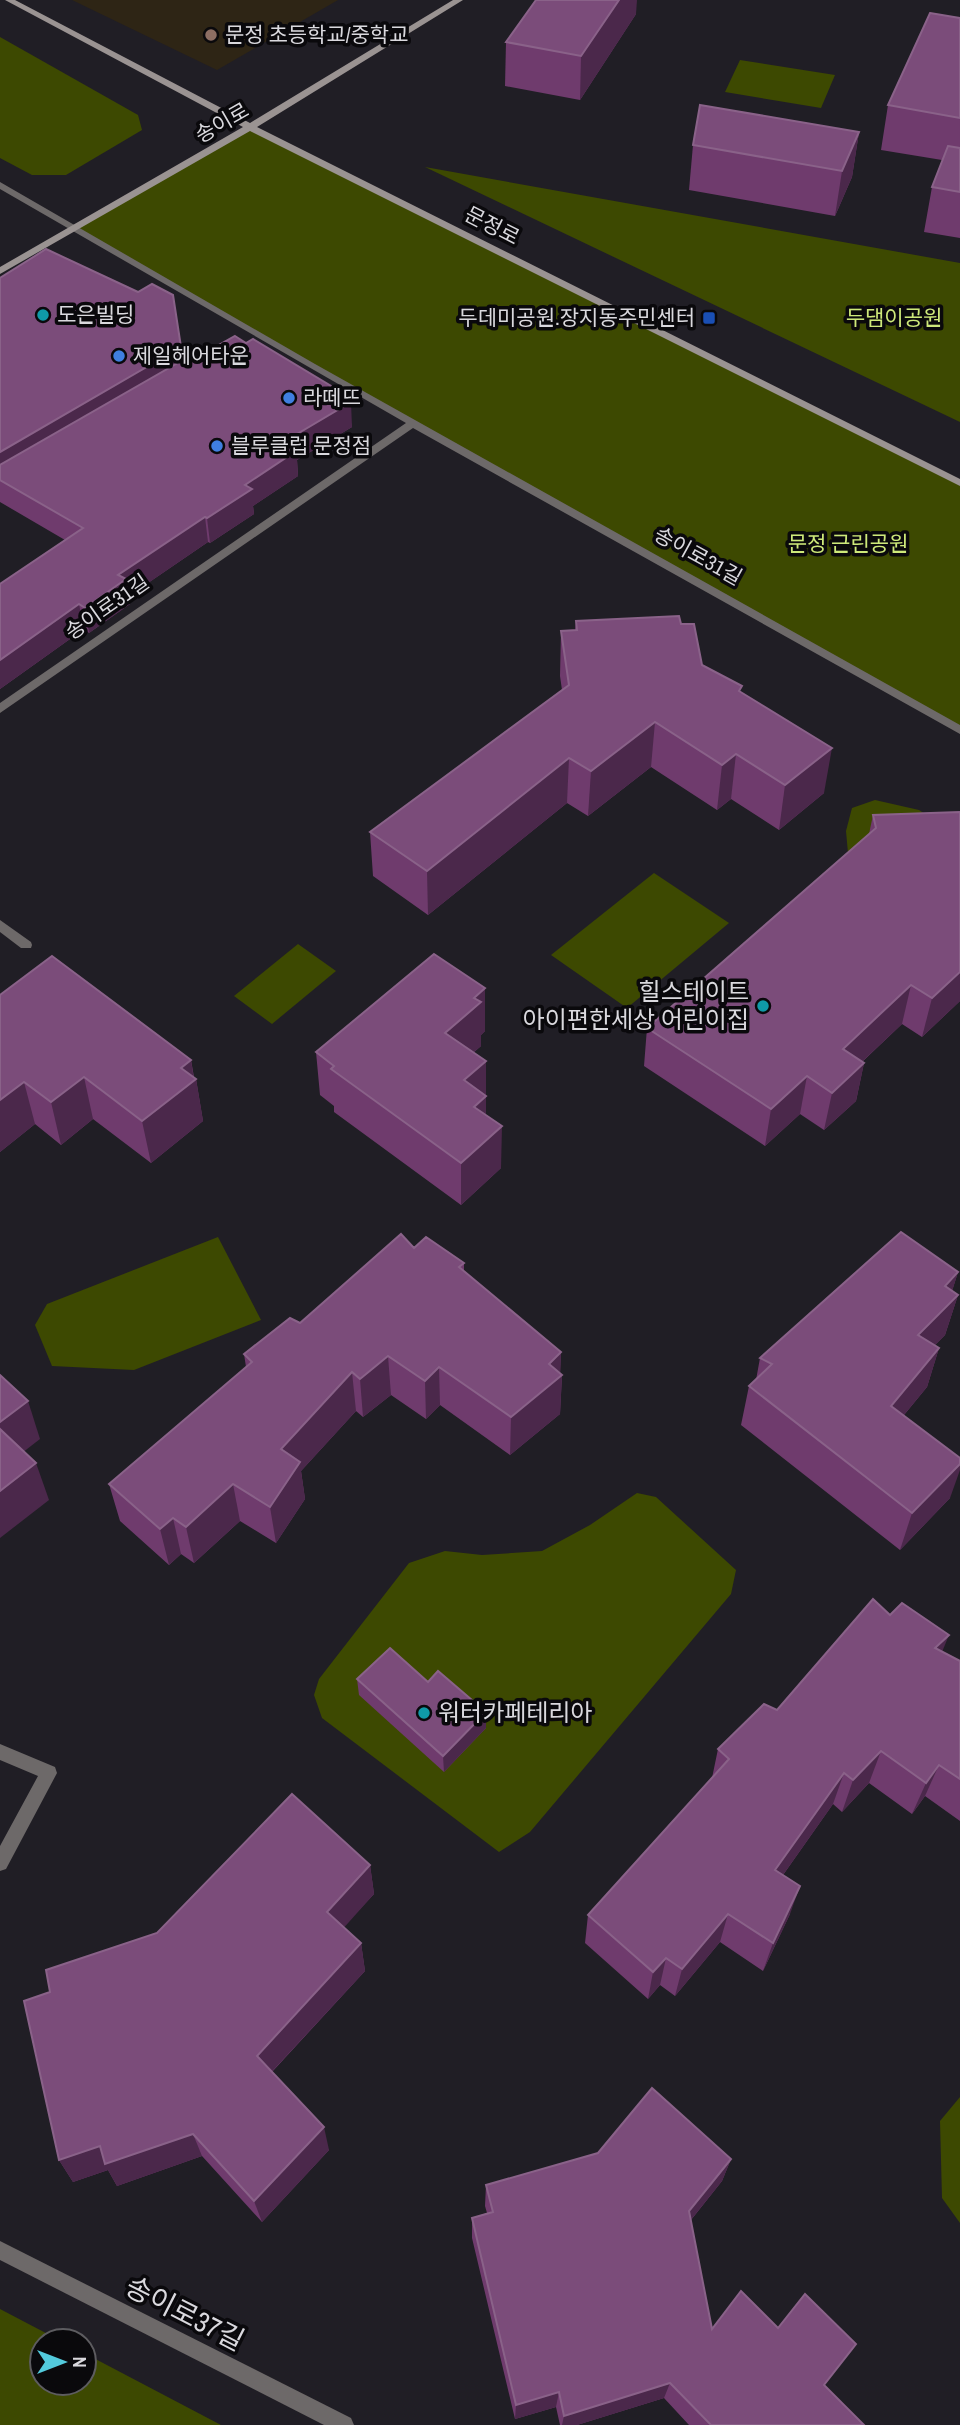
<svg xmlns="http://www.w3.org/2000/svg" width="960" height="2425" viewBox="0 0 960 2425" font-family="'Archivo Narrow','Noto Sans KR',sans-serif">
	<rect width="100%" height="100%" fill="#201e25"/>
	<path fill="#2e2515" d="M72 0H338L217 70Z"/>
	<g fill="#3d4901">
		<path d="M0 37 138 115 142 130 66 175H32L0 158Z"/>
		<path d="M740 60 835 75 821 108 725 92Z"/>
		<path d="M250 127 960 483V730L74 229Z"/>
		<path d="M425 167 960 263V422Z"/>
		<path d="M875 800 919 810 943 826 850 875 846 831 852 808Z"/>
		<path d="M654 873 729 923 627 1008 551 955Z"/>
		<path d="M298 944 336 971 272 1024 234 996Z"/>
		<path d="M218 1237 261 1320 134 1370 52 1366 35 1325 47 1304Z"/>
		<path d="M637 1493 656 1497 736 1570 731 1594 530 1832 499 1852 322 1718 314 1695 319 1679 409 1563 445 1551 482 1555 542 1551 590 1525Z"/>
		<path d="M960 2097V2223L942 2198 940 2121Z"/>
		<path d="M0 2309 61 2341H42V2383H84V2353L221 2425H0Z"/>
	</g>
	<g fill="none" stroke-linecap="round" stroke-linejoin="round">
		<g fill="#6d6969" fill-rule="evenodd">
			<path d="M0 182 315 364 960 725V734L413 428 0 713V703L406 423 0 189Z"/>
			<path d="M0 920 31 942 32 945 31 948H21L0 932Z"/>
			<path d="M0 1744 55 1767 57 1773 6 1869 0 1871V1846L38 1776 0 1760Z"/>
			<path d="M0 2241 351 2418 354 2425H324L0 2260Z"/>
		</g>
		<path fill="#9a9392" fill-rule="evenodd" d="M5 0H15L250 123 453 0H463L257 127 960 479V486L250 131 0 274V267L243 127Z"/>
	</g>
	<g fill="#6f3b6d">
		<path d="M636 14 580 100 505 86 506 42Z"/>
		<path d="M960 18V238L924 232 932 187 942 160 881 150 888 105Z"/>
		<path d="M859 132 852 177 835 216 689 190 693 145Z"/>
		<path d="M0 278 182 360 183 365 346 399 352 427 297 460 298 476 253 506 254 514 210 543 208 542 129 596 130 604 89 633 84 629 0 689V584L65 540 0 502Z"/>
		<path d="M576 621 681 624 702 665 741 692 824 793 779 830 731 799 717 810 651 767 588 816 567 803 428 915 373 876 370 832 562 690 560 676 561 631 575 630Z"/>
		<path d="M960 812V1001L922 1037 902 1024 862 1062 864 1063 856 1101 824 1130 800 1114 765 1146 644 1066 647 1028 869 834 873 815Z"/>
		<path d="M485 988V1031L481 1035V1046L473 1053 486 1061V1115L501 1168 461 1205 334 1112V1106L320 1095 316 1052Z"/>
		<path d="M0 995 191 1060 194 1077 196 1079 203 1121 151 1163 93 1119 61 1145 35 1124 0 1152Z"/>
		<path d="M414 1248 464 1263V1271L561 1352 560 1374 562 1375 560 1414 510 1455 440 1405 426 1419 391 1395 363 1417 356 1411 301 1471 305 1499 276 1543 240 1521 194 1563 181 1554 169 1565 120 1521 109 1484 246 1367 244 1354 300 1323Z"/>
		<path d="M958 1272 952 1291 958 1295 945 1335 935 1345 939 1348 927 1387 904 1415 950 1498 900 1550 741 1425 749 1386 756 1380 760 1358Z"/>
		<path d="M890 1615 942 1651 960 1661V1821L925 1796 912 1814 869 1783 842 1812 833 1804 783 1875 790 1914 763 1971 720 1942 675 1996 660 1985 648 1999 585 1943 588 1915 712 1778 718 1749 777 1710Z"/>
		<path d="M357 1679 428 1682 486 1712V1728L444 1772 359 1695Z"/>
		<path d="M370 1865 374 1894 343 1927 361 1943 365 1971 272 2072 329 2150 262 2222 202 2156 117 2186 108 2170 73 2182 59 2160 50 1992 157 1933Z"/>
		<path d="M731 2159 722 2181 691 2220 712 2329 824 2385 864 2425H689L664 2398 577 2425H560L556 2407 515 2419 472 2238V2218L487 2213 485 2206 486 2185Z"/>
	</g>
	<g fill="#4b284b">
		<path d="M619 0H637L636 14 580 100 581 56Z"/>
		<path d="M859 132 852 177 835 216 842 171Z"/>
		<path d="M181 347 184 372 0 480V452Z"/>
		<path d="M346 395V405L351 402 352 427 297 460 298 476 253 506 254 514 210 543 207 518 245 485 282 443Z"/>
		<path d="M205 517 208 542 129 596 130 604 89 633 85 608 118 575Z"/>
		<path d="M79 604 84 629 0 689V660Z"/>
		<path d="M655 722 651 767 588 816 591 771Z"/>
		<path d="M832 748 824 793 779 830 785 785Z"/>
		<path d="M736 754 731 799 717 810 722 765Z"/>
		<path d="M569 758 567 803 428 915 427 871Z"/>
		<path d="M960 972V1001L922 1037 932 998Z"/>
		<path d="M911 985 902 1024 835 1087 843 1049Z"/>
		<path d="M485 988V1031L481 1035V1046L446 1076 445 1033 474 998Z"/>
		<path d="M191 1060 194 1080 196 1079 203 1121 151 1163 142 1121 181 1068Z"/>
		<path d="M486 1061V1138L464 1080Z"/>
		<path d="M864 1063 856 1101 824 1130 832 1093Z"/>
		<path d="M807 1076 800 1114 765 1146 771 1109Z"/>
		<path d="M84 1077 93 1119 61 1145 51 1102Z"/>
		<path d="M24 1082 35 1124 0 1152V1100Z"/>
		<path d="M502 1126 501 1168 461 1205V1163Z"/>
		<path d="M958 1272 948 1304 958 1295 945 1335 906 1374 918 1335 945 1286Z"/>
		<path d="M939 1348 927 1387 880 1444 891 1406Z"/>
		<path d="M561 1352 560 1377 562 1375 560 1414 510 1455 511 1417 549 1364Z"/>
		<path d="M388 1356 391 1395 363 1417 360 1379Z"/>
		<path d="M439 1367 440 1405 426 1419 425 1381Z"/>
		<path d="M352 1372 356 1411 301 1471 305 1499 276 1543 270 1507 281 1449Z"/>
		<path d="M28 1401 40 1439 9 1463 0 1438V1422Z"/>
		<path d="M36 1463 49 1500 0 1538V1491Z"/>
		<path d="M960 1464V1470L950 1498 900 1550 912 1513Z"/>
		<path d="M233 1484 240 1521 194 1563 186 1527Z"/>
		<path d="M173 1518 181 1554 169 1565 160 1529Z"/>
		<path d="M949 1635 935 1669V1648Z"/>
		<path d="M486 1712V1728L444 1772 443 1756Z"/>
		<path d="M881 1751 869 1783 842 1812 853 1780Z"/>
		<path d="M939 1765 925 1796 912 1814 926 1783Z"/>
		<path d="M844 1773 833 1804 766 1899 775 1870Z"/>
		<path d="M370 1865 374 1894 332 1941 327 1912Z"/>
		<path d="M800 1886 790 1914 763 1971 773 1943Z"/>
		<path d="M728 1914 720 1942 675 1996 682 1969Z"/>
		<path d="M361 1943 365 1971 264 2080 257 2056Z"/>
		<path d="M666 1958 660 1985 648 1999 653 1972Z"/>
		<path d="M324 2127 329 2150 262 2222 254 2201Z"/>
		<path d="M193 2134 202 2156 117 2186 108 2170 73 2182 59 2160 100 2146Z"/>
		<path d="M731 2159 722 2181 682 2231 689 2211Z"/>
		<path d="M670 2383 664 2398 577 2425H562L564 2416Z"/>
		<path d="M559 2392 556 2407 515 2419 516 2405Z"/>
	</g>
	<g fill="#7b4c7a" stroke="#8a6289" stroke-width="2">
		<path d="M536 0H619L581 56 506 42Z"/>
		<path d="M930 13 960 18V118L888 105Z"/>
		<path d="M700 105 859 132 842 171 693 145Z"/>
		<path d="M948 146 960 148V192L932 187Z"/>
		<path d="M46 249 138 292 152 284 173 295 181 347 0 452V278Z"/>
		<path d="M235 336 246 343 253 339 346 395 342 397 351 402 282 443 296 451 245 485 252 489 207 518 205 517 118 575 126 579 85 608 79 604 0 660V584L83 528 0 480V465L183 360V365Z"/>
		<path d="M679 616 681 624H694L702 665 742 686 739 691 832 748 785 785 736 754 722 765 655 722 591 771 569 758 427 871 370 832 569 685 561 631 577 630 576 621Z"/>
		<path d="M960 812V972L932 998 911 985 843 1049 864 1063 832 1093 807 1076 771 1109 647 1028 876 828 873 815Z"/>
		<path d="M434 954 485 988 474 998 481 1002 445 1033 486 1061 464 1080 486 1096 474 1107 502 1126 461 1163 331 1069 334 1066 316 1052Z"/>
		<path d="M52 956 191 1060 181 1068 196 1079 142 1121 84 1077 51 1102 24 1082 0 1100V995Z"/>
		<path d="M901 1232 958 1272 945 1286 958 1295 918 1335 939 1348 891 1406 960 1458V1464L912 1513 749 1386 772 1364 760 1358Z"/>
		<path d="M401 1234 414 1248 426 1237 464 1263 459 1267 561 1352 549 1364 562 1375 511 1417 439 1367 425 1381 388 1356 360 1379 352 1372 281 1449 300 1462 270 1507 233 1484 186 1527 173 1518 160 1529 109 1484 252 1362 244 1354 290 1318 300 1323Z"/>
		<path d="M0 1375 28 1401 0 1422Z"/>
		<path d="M0 1429 36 1463 0 1491Z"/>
		<path d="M873 1599 890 1615 902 1603 949 1635 935 1648 960 1661V1779L939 1765 926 1783 881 1751 853 1780 844 1773 775 1870 800 1886 773 1943 728 1914 682 1969 666 1958 653 1972 588 1915 729 1759 718 1749 764 1704 777 1710Z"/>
		<path d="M390 1648 428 1682 438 1671 486 1712 443 1756 357 1679Z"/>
		<path d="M292 1794 370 1865 327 1912 361 1943 257 2056 324 2127 254 2201 193 2134 105 2164 100 2146 59 2160 24 2001 50 1992 46 1970 157 1933Z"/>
		<path d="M652 2088 731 2159 689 2211 712 2329 741 2291 778 2328 805 2294 856 2344 824 2385 864 2425H711L670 2383 564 2416 559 2392 516 2405 472 2218 493 2212 486 2185 598 2153Z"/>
	</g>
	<circle fill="#8d6e63" stroke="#0a090c" stroke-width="2.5" cx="211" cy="35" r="7"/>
	<g fill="#0f9aa8" stroke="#0a090c" stroke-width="2.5">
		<circle cx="43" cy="315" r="7"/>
		<circle cx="763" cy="1006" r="7"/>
		<circle cx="424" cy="1713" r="7"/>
	</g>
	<rect fill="#1a4fb4" stroke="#0a090c" stroke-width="2.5" x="702" y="311" width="14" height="14" rx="3.5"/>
	<g fill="#3f7fe0" stroke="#0a090c" stroke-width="2.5">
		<circle cx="119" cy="356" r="7"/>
		<circle cx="289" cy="398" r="7"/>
		<circle cx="217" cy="446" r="7"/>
	</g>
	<g text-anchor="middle" stroke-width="7" stroke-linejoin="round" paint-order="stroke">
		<g font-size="21" fill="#dad9de" stroke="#0a090c" text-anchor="start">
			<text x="225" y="42">문정 초등학교/중학교</text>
			<text x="57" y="322">도은빌딩</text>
			<text x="695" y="325" text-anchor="end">두데미공원.장지동주민센터</text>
			<text x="133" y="363">제일헤어타운</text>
			<text x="303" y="405">라떼뜨</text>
			<text x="231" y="453">블루클럽 문정점</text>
		</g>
		<g font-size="21" fill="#dad9de" stroke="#0a090c">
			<text transform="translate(222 123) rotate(-30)" y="7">송이로</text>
			<text transform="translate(492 226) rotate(27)" y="7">문정로</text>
			<text transform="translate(698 556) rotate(29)" y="7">송이로31길</text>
			<text transform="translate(107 607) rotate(-35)" y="7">송이로31길</text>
		</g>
		<g font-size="21" fill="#cee97a" stroke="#0a090c">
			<text x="894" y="325">두댐이공원</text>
			<text x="848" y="551">문정 근린공원</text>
		</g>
		<g font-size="24" fill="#dad9de" stroke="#0a090c" text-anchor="end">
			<text x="749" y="1000">힐스테이트<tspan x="749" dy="28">아이편한세상 어린이집</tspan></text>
			<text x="438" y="1721" text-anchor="start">워터카페테리아</text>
		</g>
		<g font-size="28" fill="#dad9de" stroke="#0a090c">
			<text transform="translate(185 2313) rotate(27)" y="10">송이로37길</text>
		</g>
	</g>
	<g transform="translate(63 2362) rotate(90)"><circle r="33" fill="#0a090c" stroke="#5d5c60" stroke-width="2"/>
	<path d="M0-5L12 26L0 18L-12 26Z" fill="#53cadc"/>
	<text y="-10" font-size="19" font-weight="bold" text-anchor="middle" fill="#dad9de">N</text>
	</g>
</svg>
